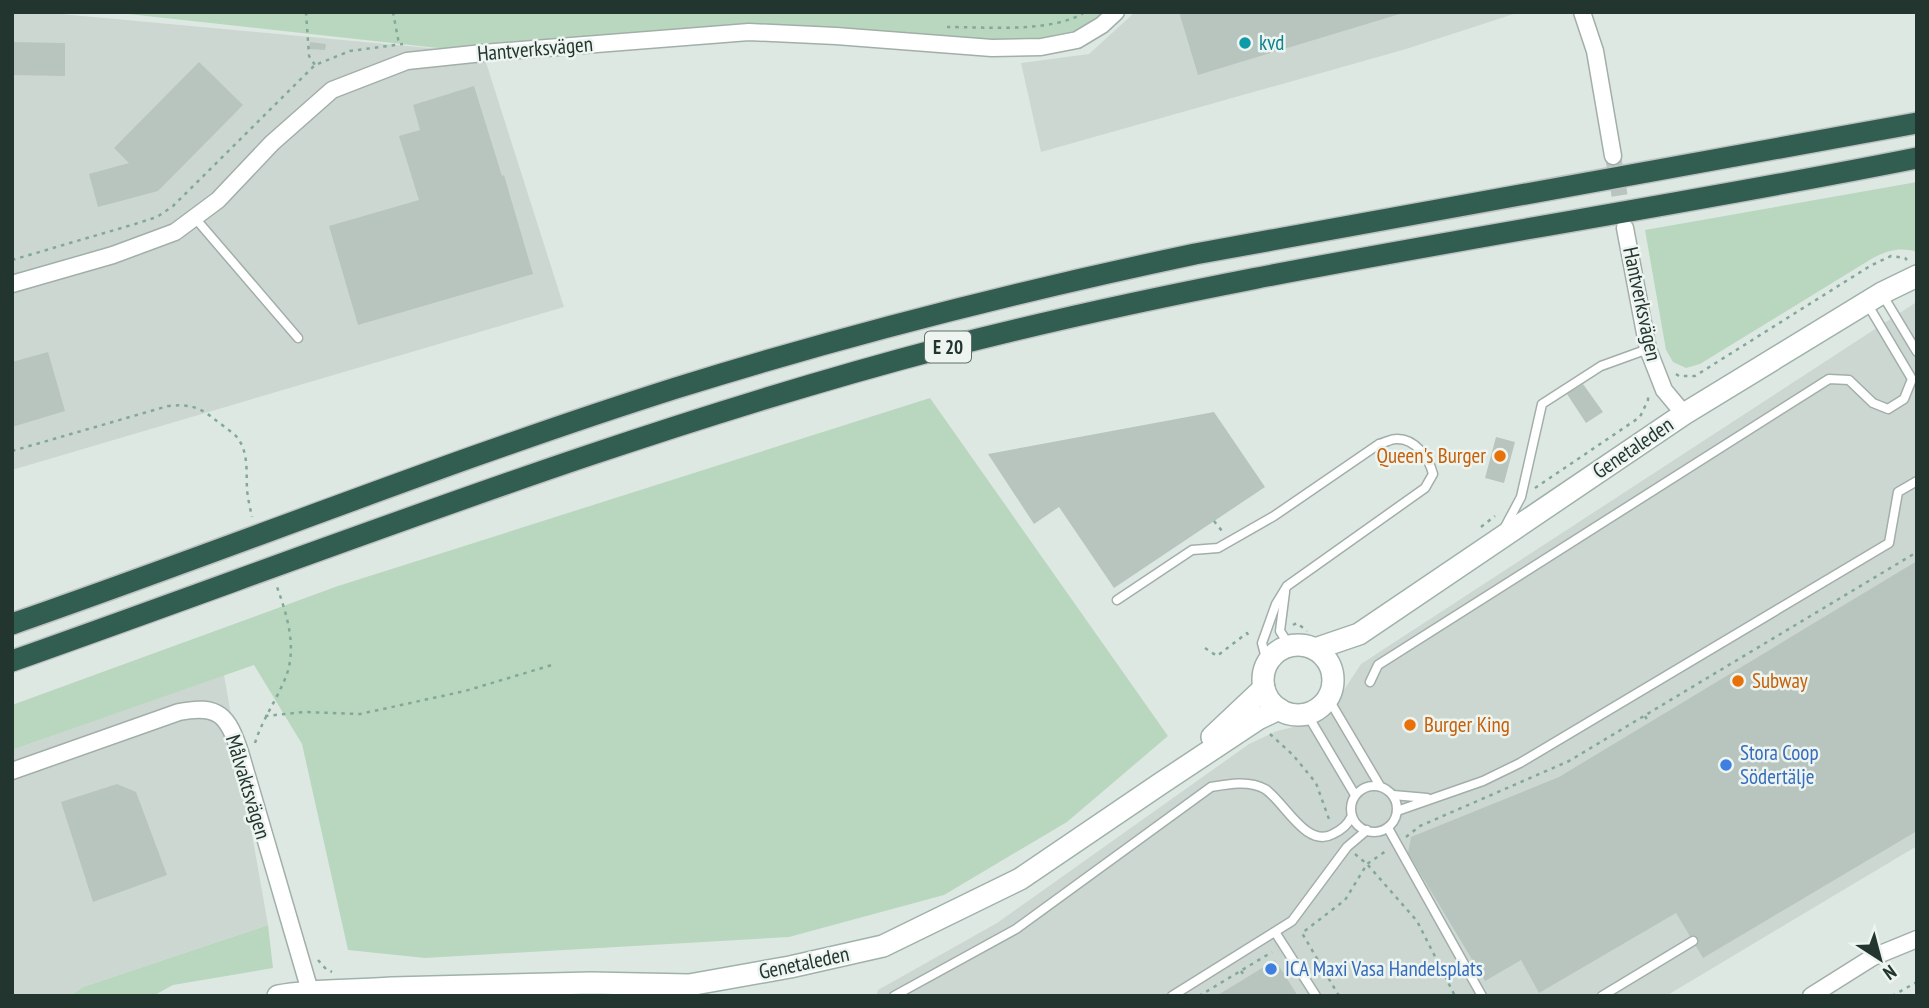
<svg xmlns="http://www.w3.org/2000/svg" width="1929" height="1008" viewBox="0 0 1929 1008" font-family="'PT Sans Narrow',sans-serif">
	<rect width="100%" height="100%" fill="#dee8e3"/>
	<g fill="#cdd7d2">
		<path d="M1135 12H1520L1406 49 1041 152 1021 63 1089 54Z"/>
		<path d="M12 13 61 14 483 53 564 307 12 470Z"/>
		<path d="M1915 303 1917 846 1666 996H876L878 990 997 923 1249 744 1277 731 1325 719 1361 664Z"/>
		<path d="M224 675 268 925 83 987 70 996H12V750Z"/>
	</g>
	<g fill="#b9d7bf">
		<path d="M110 12H1116L1102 25 992 48 749 32 483 53Z"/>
		<path d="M1917 182V252C1900 247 1889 250 1873 258L1700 364 1686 368 1673 362 1666 350 1645 230Z"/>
		<path d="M930 398 1168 736 1067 822 944 895 789 937 425 958 348 950 302 744 254 665 12 750V705L338 586Z"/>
		<path d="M268 925 273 968 173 985 153 996H70L83 987Z"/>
	</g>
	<g fill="#b7c5be">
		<path d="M1179 12H1403V13L1198 75Z"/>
		<path d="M12 42 65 43V76L12 75Z"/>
		<path d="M310 42 326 44 325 50 309 49Z"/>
		<path d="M199 62 243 105 158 191 98 207 89 174 129 163 114 148Z"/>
		<path d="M474 86 502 176 504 175 533 274 358 325 329 226 419 200 399 136 420 130 413 105Z"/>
		<path d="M48 352 65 411 12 427V362Z"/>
		<path d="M1583 384 1603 412 1586 423 1567 394Z"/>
		<path d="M1214 412 1265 487 1114 588 1059 507 1034 524 988 454Z"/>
		<path d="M1496 437 1515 442 1504 483 1485 478Z"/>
		<path d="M1917 561V831L1703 958 1676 913 1539 993 1521 960 1485 981 1408 853 1411 837 1559 777Z"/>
		<path d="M117 784 136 792 167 875 93 902 61 802Z"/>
		<path d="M1275 960 1298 996H1216L1246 978Z"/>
	</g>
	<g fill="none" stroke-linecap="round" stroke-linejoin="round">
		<path stroke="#b8c4bf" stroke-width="16" stroke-dasharray="16 8" stroke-linecap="butt" d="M1613 156 1624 222"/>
		<defs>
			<g id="service">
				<path d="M195 218 298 338"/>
				<path d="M1882 294 1917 352"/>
				<path d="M1505 527 1521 497 1542 404 1601 366 1648 349"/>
				<path d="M1285 592 1280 631 1289 645"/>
				<path d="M1117 600 1192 550 1218 548 1274 516 1379 444C1384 443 1391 439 1396 439 1415 438 1429 458 1433 474L1425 488 1287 586 1276 604 1262 643 1267 662"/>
				<path d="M1370 682 1378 665 1829 379 1849 380 1873 403 1888 409 1904 399 1912 379 1868 305"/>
				<path d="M1328 698 1380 786"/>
				<path d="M1307 714 1355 795"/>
				<circle cx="1374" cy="809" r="23"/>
				<path d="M1393 795 1427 798"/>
				<path d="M1397 811 1483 781 1520 763 1889 543 1898 492 1917 481"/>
				<path d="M1388 828 1482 996"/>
				<path d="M1275 932 1316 996"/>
				<path d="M894 996 1016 929 1211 787C1228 784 1249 780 1265 789 1284 801 1306 849 1333 834 1343 829 1347 825 1352 816"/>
				<path d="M1172 996 1292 921 1347 847 1367 830"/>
				<path d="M1602 996 1693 941"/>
			</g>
			<g id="minor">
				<path d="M1582 12 1595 51 1613 156"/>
				<path d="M1625 228 1648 349 1664 390 1684 414"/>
				<path d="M12 284 113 255 175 232 218 200 272 143 332 90 407 61 483 53 749 32 836 36 992 48 1041 47 1077 40 1102 25 1116 12"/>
				<path d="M12 771 179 712C219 704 228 716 240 752L310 991"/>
				<path d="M1811 996 1873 957 1917 939"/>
			</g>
			<g id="secondary">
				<circle cx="1298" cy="680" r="35"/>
				<path d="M1315 649 1359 634 1684 414 1882 293 1917 276"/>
				<path d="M1212 737 1264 688"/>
				<path d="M278 996C316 989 354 991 392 988L591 983 689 985 790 967 883 946 1020 879 1160 784 1258 719 1279 709"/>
			</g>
			<g id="motorway">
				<path d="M12 624C234 547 452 459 676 388 846 335 1020 291 1195 254L1917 123"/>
				<path d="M12 661C321 552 626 431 943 348 1264 265 1592 223 1917 158"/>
			</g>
		</defs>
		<use href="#service" stroke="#a2afa9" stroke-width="11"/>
		<use href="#minor" stroke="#a2afa9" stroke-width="19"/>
		<use href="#secondary" stroke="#9fb2a9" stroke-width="24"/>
		<use href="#motorway" stroke="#bdc2c0" stroke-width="24"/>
		<g stroke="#82a899" stroke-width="2.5" stroke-dasharray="3.5 5" stroke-linecap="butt">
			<path d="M306 12 309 56 315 65"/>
			<path d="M393 12 399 44"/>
			<path d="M947 27C985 27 1054 33 1085 12"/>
			<path d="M12 260 135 224 157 217 173 206 315 65 350 51 403 44"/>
			<path d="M1676 374 1679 376H1695L1870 266 1891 256 1905 258 1907 260"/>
			<path d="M12 451 168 406C187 404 199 406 214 419 221 424 229 430 236 436 249 451 246 471 247 490 248 499 250 508 252 517"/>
			<path d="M1535 488 1640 417 1648 400V395"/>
			<path d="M1214 521 1222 531"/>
			<path d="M1481 527 1495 516"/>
			<path d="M1293 625 1297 623 1307 631"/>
			<path d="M1205 648 1217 656 1247 633 1249 637"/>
			<path d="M265 716 305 712 360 714 465 691 552 665"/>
			<path d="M1645 716 1649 723"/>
			<path d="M1270 734 1293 755 1316 783 1330 822"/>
			<path d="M255 743C262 720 276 701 285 679 298 648 287 615 276 584"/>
			<path d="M1406 837 1420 826 1569 761 1917 552"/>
			<path d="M1355 854 1367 864 1417 921 1455 996"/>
			<path d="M318 960 326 969 332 972"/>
			<path d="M1241 971 1246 978"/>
			<path d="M1199 996 1272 952"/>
			<path d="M1339 996 1302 933 1345 900 1367 864 1386 851"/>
			<path d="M1892 996 1917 982"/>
		</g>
		<use href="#service" stroke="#fff" stroke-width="8"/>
		<use href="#minor" stroke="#fff" stroke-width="16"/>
		<use href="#secondary" stroke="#fff" stroke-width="21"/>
		<use href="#motorway" stroke="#315e51" stroke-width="21"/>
	</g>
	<circle fill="#0f9aa8" stroke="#eef5f1" stroke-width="2.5" cx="1245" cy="43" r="7"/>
	<g fill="#e8710a" stroke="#eef5f1" stroke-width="2.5">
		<circle cx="1500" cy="456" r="7"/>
		<circle cx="1738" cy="681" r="7"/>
		<circle cx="1410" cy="725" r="7"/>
	</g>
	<g fill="#3f7fe0" stroke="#eef5f1" stroke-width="2.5">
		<circle cx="1726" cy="765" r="7"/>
		<circle cx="1271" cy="969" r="7"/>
	</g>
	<g text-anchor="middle" stroke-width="5" stroke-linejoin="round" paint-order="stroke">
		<rect fill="#eef5f1" stroke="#5f6f68" stroke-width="2" x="925" y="331.5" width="46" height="31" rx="5"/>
		<g font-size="19" font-weight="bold" fill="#22352e">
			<text x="948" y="354">E 20</text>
		</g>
		<g font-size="21" fill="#0d838f" stroke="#eef5f1" text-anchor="start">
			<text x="1259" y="50">kvd</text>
		</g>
		<g font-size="21" fill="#22352e" stroke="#eef5f1">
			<text transform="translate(535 49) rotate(-5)" y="7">Hantverksvägen</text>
			<text transform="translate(1642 304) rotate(78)" y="7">Hantverksvägen</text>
			<text transform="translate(1633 448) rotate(-34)" y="7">Genetaleden</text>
			<text transform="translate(248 787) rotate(73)" y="7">Målvaktsvägen</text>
			<text transform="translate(804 963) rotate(-12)" y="7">Genetaleden</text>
		</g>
		<g font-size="21" fill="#c56008" stroke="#eef5f1" text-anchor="start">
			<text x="1486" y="463" text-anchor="end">Queen's Burger</text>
			<text x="1752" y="688">Subway</text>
			<text x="1424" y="732">Burger King</text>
		</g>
		<g font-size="21" fill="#366cbe" stroke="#eef5f1" text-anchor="start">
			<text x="1740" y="760">Stora Coop<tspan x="1740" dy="24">Södertälje</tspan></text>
			<text x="1285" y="976">ICA Maxi Vasa Handelsplats</text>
		</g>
	</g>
	<rect width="1929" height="1008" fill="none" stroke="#22352e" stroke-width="28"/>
	<g transform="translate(1880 959) rotate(144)" stroke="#eef5f1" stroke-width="5" paint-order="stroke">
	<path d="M0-5L12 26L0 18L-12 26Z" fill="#22352e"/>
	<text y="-10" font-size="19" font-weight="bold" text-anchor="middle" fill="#22352e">N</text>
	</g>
</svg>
